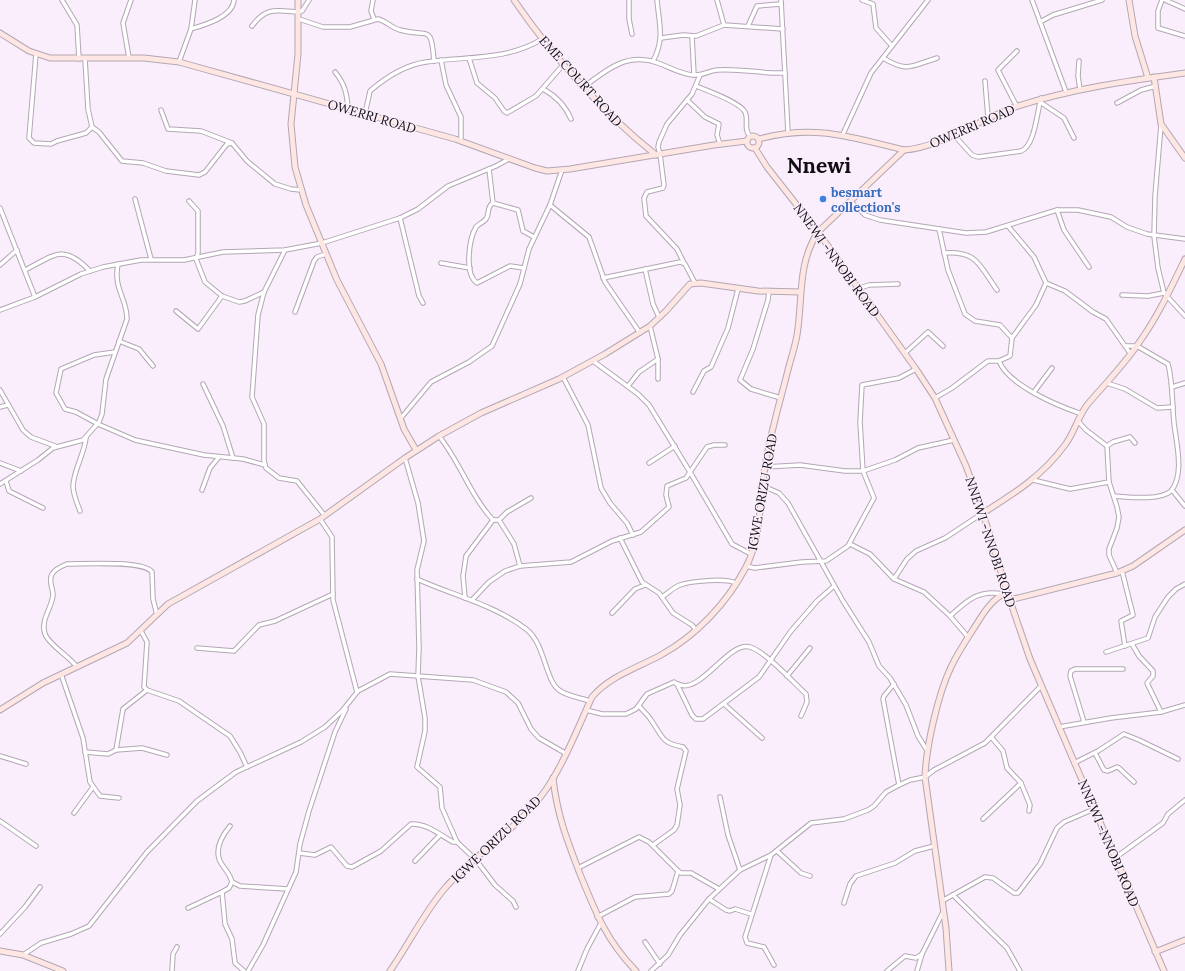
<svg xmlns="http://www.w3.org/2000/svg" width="1185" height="971" viewBox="0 0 1185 971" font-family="Lora,serif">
	<rect width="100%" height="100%" fill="#faeefc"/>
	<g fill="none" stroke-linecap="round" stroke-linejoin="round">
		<defs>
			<g id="street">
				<path d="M62 0 77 25 79 59"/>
				<path d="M373 0 371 11 374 19"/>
				<path d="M629 0V19L632 34"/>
				<path d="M717 0 724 25"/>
				<path d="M781 0 788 132"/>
				<path d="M862 0 873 4 876 28 892 46"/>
				<path d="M1032 0 1066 92"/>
				<path d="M1162 0 1158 11V28L1185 36"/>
				<path d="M1165 0 1185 9"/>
				<path d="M299 19 323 27H350L378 19C386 21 392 28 400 30 429 38 431 23 434 61"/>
				<path d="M1040 22 1053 15 1102 0"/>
				<path d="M252 26C267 6 276 11 299 12L302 11 309 0"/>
				<path d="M748 26 757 6 781 4"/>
				<path d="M191 29C204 25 233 17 234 0"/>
				<path d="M692 37 694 75"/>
				<path d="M661 38 683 35 696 36 724 25 783 29"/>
				<path d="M36 54 29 138 34 143 51 144 57 141 86 133 92 127 88 109 85 59"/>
				<path d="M129 58 123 23 131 0"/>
				<path d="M469 58 477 83 495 98 504 111 507 113 536 96 563 65"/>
				<path d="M883 58C908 73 911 66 937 58"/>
				<path d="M441 60 446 85 461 117V141"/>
				<path d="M653 61C665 39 659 23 657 0"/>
				<path d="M1079 61 1078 76 1080 89"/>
				<path d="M179 62 191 29 195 0"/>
				<path d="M335 72C345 84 347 94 348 109"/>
				<path d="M985 81 988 117"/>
				<path d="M696 86C706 90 740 102 745 112 749 120 743 129 750 136"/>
				<path d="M584 87C607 69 628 52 658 63 669 67 681 74 693 75 702 76 708 71 717 70 739 68 762 74 785 73"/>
				<path d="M543 89C556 96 565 105 571 119"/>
				<path d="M687 100 705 117 719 124 717 135 720 144"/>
				<path d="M1040 102 1064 118 1074 138"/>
				<path d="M1117 103 1141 90 1156 86"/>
				<path d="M1017 107 998 70 1017 51"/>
				<path d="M161 110 168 129 201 131 232 143"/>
				<path d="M365 114 370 91C385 78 406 65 426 62 465 56 507 61 542 39"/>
				<path d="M1161 125 1155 196 1154 236 1158 268 1164 293 1185 316"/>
				<path d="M92 127 99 132 122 161 143 163 166 171 199 175 205 172 227 144 232 143 247 161 275 184 291 189 301 190"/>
				<path d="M843 134 871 73 928 0"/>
				<path d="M953 134 972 155 978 157 1021 151C1035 146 1037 112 1041 98"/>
				<path d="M489 169 493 203 518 210 523 231 534 237"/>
				<path d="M135 199 151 259"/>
				<path d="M189 201 198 211V253L196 259 205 282 222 296 239 302 245 301 264 292"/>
				<path d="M850 201 865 215 880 220 966 233 986 232 1057 210H1078L1111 217 1127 227 1147 234 1185 239"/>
				<path d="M493 203C486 207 490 214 486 219 483 223 478 224 476 227 469 239 464 274 477 283L510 266 524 268"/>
				<path d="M550 205 589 237 605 282 640 333"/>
				<path d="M0 208 35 297"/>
				<path d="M1057 210 1064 230 1089 267"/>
				<path d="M400 218 419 296 423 303"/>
				<path d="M939 229 948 270 965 314 975 321 1000 325 1012 338"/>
				<path d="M285 250 264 292 258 315 252 397 264 424V461L266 468 279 478 297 481 325 516"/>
				<path d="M944 253C978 251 979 265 997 290"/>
				<path d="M441 263 470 268"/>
				<path d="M684 263 677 249 646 216 644 198 647 192 663 188 664 185 660 154 658 147 659 142 667 124 692 94 700 75"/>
				<path d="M0 265 17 250"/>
				<path d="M645 269 653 304 659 317"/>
				<path d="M25 270C55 255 63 243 90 271"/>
				<path d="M603 278 680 262 685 264 695 283"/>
				<path d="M1046 283 1065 291 1093 312 1106 319 1130 353"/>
				<path d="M857 289 869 285 898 284"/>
				<path d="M769 291 768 300 753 349 740 380 751 389 781 398"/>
				<path d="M1122 295 1148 296 1164 293"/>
				<path d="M0 310 35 297 81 274 103 267 141 260H184L223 252 285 250 322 243 400 218 418 209 448 186 496 166 509 159"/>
				<path d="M176 311 198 329 222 296"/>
				<path d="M295 312 314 261 317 257 326 254"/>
				<path d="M650 326 658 359V379"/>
				<path d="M119 341 139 349 153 366"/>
				<path d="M115 352 94 355 61 369 56 393 65 409 76 412 98 424 135 440 204 455 243 459 265 465"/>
				<path d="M905 353 928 332 943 346"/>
				<path d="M593 361 638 394 649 405 690 472 732 544 751 554"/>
				<path d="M999 361C1008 385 1058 406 1082 414"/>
				<path d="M563 377 588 425 601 488 610 503 627 523 633 535"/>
				<path d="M1107 383 1125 389 1157 408 1173 407"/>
				<path d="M203 384 223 426 233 458"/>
				<path d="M628 386 639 372 658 359"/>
				<path d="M1172 387 1185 383"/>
				<path d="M0 390 23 430 31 437 55 446"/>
				<path d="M693 392 704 371 711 367 728 328 738 289"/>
				<path d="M1034 392 1052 368"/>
				<path d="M935 398 952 388 988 361H999L1010 356 1012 338 1036 305 1046 283 1034 257 1008 226"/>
				<path d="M0 407 8 405"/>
				<path d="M401 418 431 382 469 362 492 346 520 284 529 249 550 205 562 170"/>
				<path d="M1078 421 1086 430 1107 446 1109 482 1117 507 1119 517 1117 528 1109 549V555L1117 573"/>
				<path d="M439 436C460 462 470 495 493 520H499L507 512 531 498"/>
				<path d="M1107 446 1113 442 1130 437 1135 443"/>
				<path d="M405 458 418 503 424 541 417 570 419 648 418 676 425 718V731L417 767 440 787 442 808 457 842 476 860 495 885 513 901 516 907"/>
				<path d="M0 463 21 471"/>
				<path d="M649 463 675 446"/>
				<path d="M765 467 800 465 845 471H863L895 460 918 448 954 440"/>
				<path d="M1033 480 1070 489 1109 482"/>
				<path d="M6 481 9 491 43 508"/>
				<path d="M0 484 38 460 53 448 83 440 99 422 102 414 106 379 127 319C127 298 113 289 118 264"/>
				<path d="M763 486 779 493 788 503 843 601 869 642 879 666 890 678 906 705 918 736 928 752"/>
				<path d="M202 490 210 468 219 457"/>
				<path d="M1172 490 1185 506"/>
				<path d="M1114 496C1128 497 1160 501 1171 491 1185 474 1176 442 1174 423 1172 403 1173 383 1168 364L1137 346H1125"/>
				<path d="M80 511C77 503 73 494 73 486 74 469 84 455 86 438"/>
				<path d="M320 519 332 537 333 600 357 692"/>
				<path d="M499 520 514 544 520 566"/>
				<path d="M620 538 642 582 659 593 673 613 692 625 696 630"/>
				<path d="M850 544 870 554 894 579 924 592 950 616 968 637"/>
				<path d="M746 566 755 568 802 562 826 561 848 546 874 498 863 471 860 422 862 385 899 378 916 369"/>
				<path d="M1122 571 1133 615 1121 621 1125 646"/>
				<path d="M417 579C452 595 495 605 526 629 545 643 545 680 559 690 567 696 581 698 590 701"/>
				<path d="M894 579 907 559 916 551 945 538 983 513"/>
				<path d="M662 597C668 593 674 587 680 585 691 581 726 578 735 583"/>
				<path d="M465 598 463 576 466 556 493 520"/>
				<path d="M472 600 489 582 505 571 520 566 571 562 612 541 641 532 669 507 666 495 667 486 686 478 707 447 714 445H725"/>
				<path d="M612 613 635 589 645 585"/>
				<path d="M950 616C967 601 978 589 1003 594"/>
				<path d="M141 631 147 642 144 687 147 690 179 701 230 736 240 752 247 767"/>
				<path d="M1132 644 1139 656 1153 671V676L1147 683 1161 712"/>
				<path d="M197 648 234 651 259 625 275 621 333 594"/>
				<path d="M1106 652 1148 638 1155 617 1168 597 1176 589 1185 584"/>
				<path d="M77 667C69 656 49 645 45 634 40 620 52 608 53 595 53 588 48 581 52 574 55 569 62 566 67 564 83 564 143 560 152 572L153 599 157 615"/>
				<path d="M61 674 83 738 90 782 100 796 119 798"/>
				<path d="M787 676 810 648"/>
				<path d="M678 684C700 696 729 640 750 647 766 652 793 682 806 694L807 702 801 716"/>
				<path d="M894 684 884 696 883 699 899 785"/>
				<path d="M724 704 762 738"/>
				<path d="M639 706C643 711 648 715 651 720 663 737 661 743 683 747L686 751 677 789 680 805 677 825 674 830 653 845"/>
				<path d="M586 710 602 714H626L636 709 647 694 674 682 677 684 692 715 696 719H703L759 677 791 631 817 601 834 586"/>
				<path d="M1084 722 1070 676 1071 671 1075 669H1123"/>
				<path d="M1059 727 1111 718 1161 712 1185 705"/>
				<path d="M992 738 1003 751 1007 768 1021 783 1030 805 1029 811"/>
				<path d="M116 750 142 748 167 755"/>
				<path d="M85 752 108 754 116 750 123 709 147 690"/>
				<path d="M1095 753 1104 770 1108 771 1117 767 1119 768 1134 782"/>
				<path d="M0 756 26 764"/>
				<path d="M1074 763 1098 751 1124 734 1139 740 1178 759"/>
				<path d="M720 797 728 835 740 870"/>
				<path d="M74 813 93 787"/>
				<path d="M983 819 1021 783"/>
				<path d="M0 821 36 846"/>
				<path d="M230 826C221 837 212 852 223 866 227 872 230 874 232 882L229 888 222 892 225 924 232 939 235 963 244 971"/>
				<path d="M777 851 801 873 810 876"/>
				<path d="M299 853 315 855 331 847 347 866 352 867 381 851 411 824C427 823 440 835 453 842H457"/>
				<path d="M771 855 745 937 747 943 764 947 774 965"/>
				<path d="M1115 858 1163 823 1168 814 1185 800"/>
				<path d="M415 861 440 835"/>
				<path d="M578 868 639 837 649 842 678 871 681 873H691L719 889"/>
				<path d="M232 882 240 886 288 889"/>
				<path d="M953 895 1007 948 1020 971"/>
				<path d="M709 899 726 910 730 911 735 909 751 914"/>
				<path d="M942 901 985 877 993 878 1014 893H1018L1040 864 1057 828 1064 822 1094 809"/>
				<path d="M844 903 850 884 856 876 895 863 915 851 934 846"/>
				<path d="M188 908 222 892"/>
				<path d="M597 917 635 897 669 894 672 891 678 871"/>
				<path d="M0 934 25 907 40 887"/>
				<path d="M645 942 660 964"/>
				<path d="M23 955 41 943 71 934 89 926 147 852 197 801 236 772 301 742 325 727 342 711 358 691 390 674 473 680 506 692 518 703 531 729 539 738 565 753"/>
				<path d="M172 971 173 954 177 947"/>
				<path d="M248 971 263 945 296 872 300 844 309 811 335 732 346 709"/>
				<path d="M578 971 587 949 601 923"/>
				<path d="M651 971 668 955 680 935 709 899 740 870 771 855 811 823 844 819 868 810 874 806 886 792 899 785 910 780 925 777 934 770 985 743 1041 686"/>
				<path d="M887 971 905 956 916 958 922 954 943 912"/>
				<path d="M917 971 922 954"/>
			</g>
			<g id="secondary">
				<path d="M298 0V54L291 124 295 167 306 205 337 280 381 364 404 429 416 450"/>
				<path d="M514 0C554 58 601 111 656 155"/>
				<path d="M1129 0 1135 36 1148 78"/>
				<path d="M0 33 29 51 50 58H144L179 62 455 139 535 168 547 171 570 169 714 145 747 141"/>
				<path d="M1154 77 1161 124 1185 158"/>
				<circle cx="753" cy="142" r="6"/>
				<path d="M759 139C815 124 850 137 904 150 939 148 980 119 1015 107 1070 89 1127 81 1185 73"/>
				<path d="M755 148 767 167 818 232 916 369 935 398 966 466 983 513 1007 592 1030 659 1164 971"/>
				<path d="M983 513C1015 493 1042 476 1065 445 1074 433 1078 417 1087 405 1104 385 1123 366 1138 344 1157 318 1171 288 1185 259"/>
				<path d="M1010 600 1117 573 1133 566 1185 530"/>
				<path d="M0 710 43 683 127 643 168 604 320 519 405 458 439 436 481 413 559 379 605 354 650 326 666 311 690 284 701 283 758 291 800 292"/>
				<path d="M553 778C557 815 567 840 580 874 596 913 606 940 636 971"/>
				<path d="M0 951 23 955 63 971"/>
				<path d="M1155 952 1185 940"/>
				<path d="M390 971C409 944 424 912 446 887 475 854 515 831 542 795 562 769 578 727 592 697 610 676 637 668 661 655 697 635 727 603 746 567 762 536 759 500 765 467 770 434 780 402 788 370 791 358 795 347 797 335 803 299 797 264 818 232L904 150"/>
				<path d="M949 971 946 928 925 777C926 747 938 694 951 667 958 652 967 639 976 625 984 612 992 599 1007 592"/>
			</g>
		</defs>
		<use href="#street" stroke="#b3a7b5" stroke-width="5.5"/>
		<use href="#secondary" stroke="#b3a7b5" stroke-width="7"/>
		<use href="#street" stroke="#fff" stroke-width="3.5"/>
		<use href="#secondary" stroke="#fee6e2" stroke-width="5"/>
	</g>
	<circle fill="#3f7fe0" stroke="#faeefc" stroke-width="1.5" cx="823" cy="199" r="4"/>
	<g text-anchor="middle" stroke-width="3" stroke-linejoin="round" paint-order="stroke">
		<g font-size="13" fill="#110e12" stroke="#faeefc">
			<text transform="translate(581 81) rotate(48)" y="5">EME COURT ROAD</text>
			<text transform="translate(372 116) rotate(16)" y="5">OWERRI ROAD</text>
			<text transform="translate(972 126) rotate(-23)" y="5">OWERRI ROAD</text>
			<text transform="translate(837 260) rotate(54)" y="5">NNEWI -NNOBI ROAD</text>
			<text transform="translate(762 492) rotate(-80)" y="5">IGWE ORIZU ROAD</text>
			<text transform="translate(991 542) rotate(72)" y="5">NNEWI -NNOBI ROAD</text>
			<text transform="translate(496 839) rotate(-44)" y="5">IGWE ORIZU ROAD</text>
			<text transform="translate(1109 843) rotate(67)" y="5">NNEWI -NNOBI ROAD</text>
		</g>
		<g font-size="13" font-weight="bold" fill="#366cbe" stroke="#faeefc" text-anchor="start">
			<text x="831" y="197">besmart<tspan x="831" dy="15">collection's</tspan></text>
		</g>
		<g font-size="21" font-weight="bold" fill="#110e12" stroke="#faeefc">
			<text x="819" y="173">Nnewi</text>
		</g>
	</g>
</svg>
